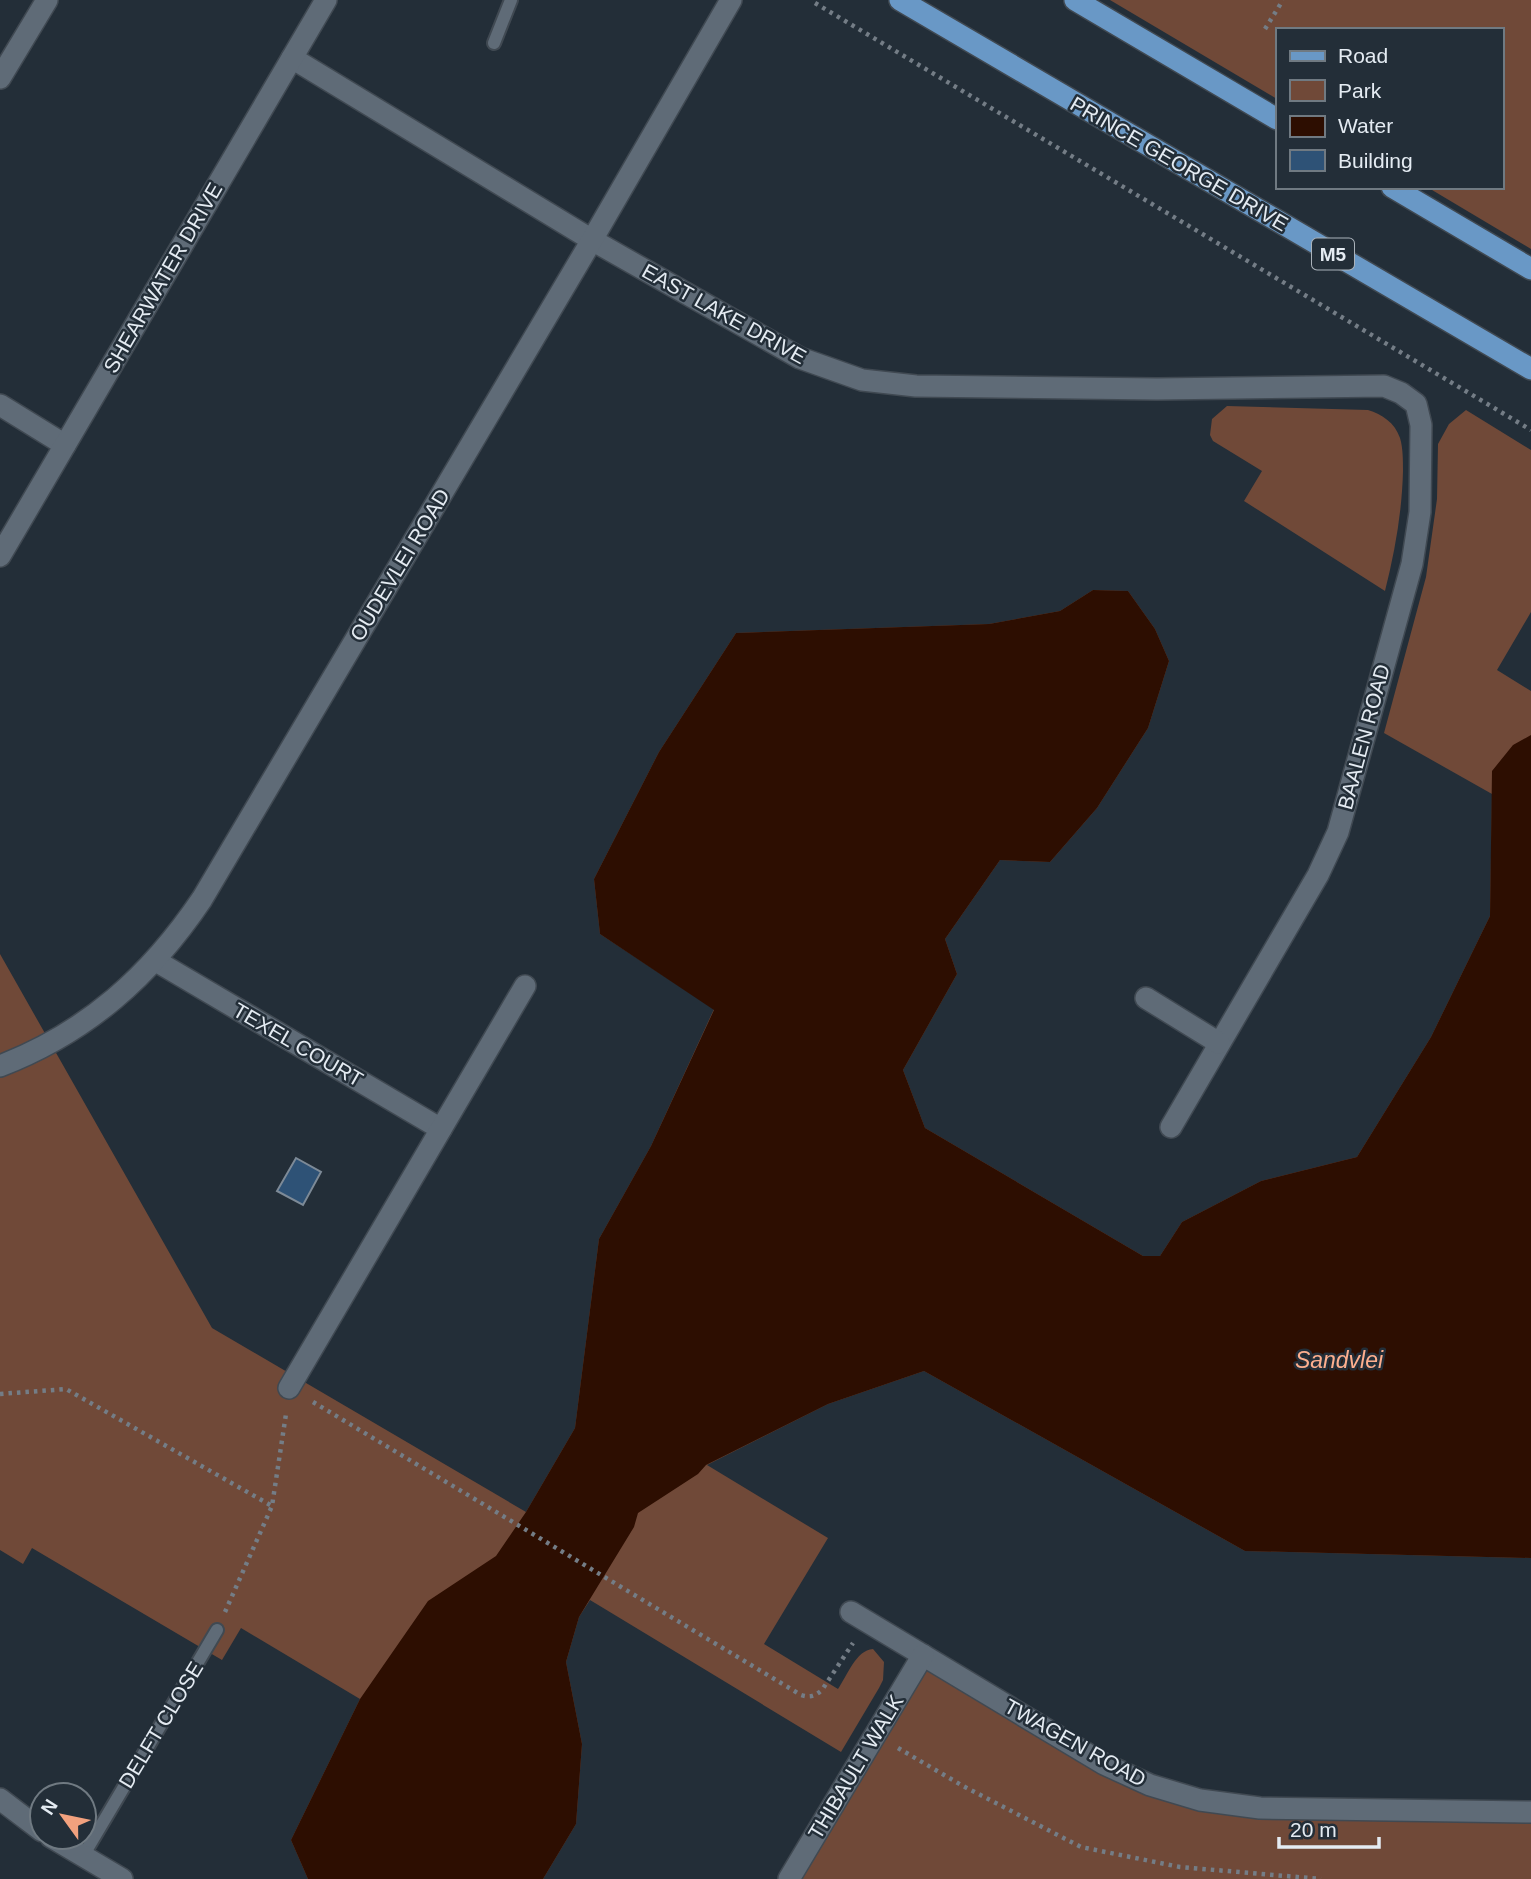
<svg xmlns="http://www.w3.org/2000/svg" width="1531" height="1879" viewBox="0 0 1531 1879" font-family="Arial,sans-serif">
	<rect width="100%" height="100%" fill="#232e38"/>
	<g fill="#704938">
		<path d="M1110 0H1531V249L1427 187H1501V30H1277V99Z"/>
		<path d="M1227 406 1368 410C1382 414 1395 423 1400 438 1403 448 1403 460 1403 471 1402 512 1395 551 1385 591L1244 501 1262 471 1213 441 1210 435 1212 419Z"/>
		<path d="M1466 410 1531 450V612L1497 670 1531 691V1558L1245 1551 924 1371 828 1404 707 1465 828 1538 764 1644 838 1689C847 1676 856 1650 873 1649L884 1662 883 1680 879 1688 841 1752 590 1600 579 1617 566 1662 582 1744 576 1824 543 1879H308L291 1840 360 1699 241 1628 222 1660 32 1548 23 1564 0 1550V954L212 1328 526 1512 575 1428 599 1239 651 1146 714 1009 600 934 594 879 659 752 736 633 989 624 1060 611 1093 590 1128 591 1155 629 1169 661 1148 728 1097 808 1050 862 1000 860 945 939 957 974 903 1070 925 1128 1143 1256H1160L1182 1222 1261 1181 1357 1157 1431 1037 1490 916 1492 794 1384 733 1426 577 1437 499 1438 444 1449 424Z"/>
		<path d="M923 1655 1104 1764 1200 1800 1531 1812V1879H789Z"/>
	</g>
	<path fill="#2d0e01" d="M1093 590 1128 591 1155 629 1169 661 1148 728 1097 808 1050 862 1000 860 945 939 957 974 903 1070 925 1128 1143 1256H1160L1182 1222 1261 1181 1357 1157 1431 1037 1490 916 1492 771 1513 745 1531 735V1558L1245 1551 924 1371 828 1404 706 1465 698 1474 638 1513 634 1527 579 1617 566 1662 582 1744 576 1824 543 1879H308L291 1840 360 1699 428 1601 496 1556 526 1512 575 1428 599 1239 651 1146 714 1010 600 934 594 879 659 752 736 633 989 624 1060 611Z"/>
	<path fill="#2e5276" stroke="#7d8a97" stroke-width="2" d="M296 1158 321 1172 303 1205 277 1191Z"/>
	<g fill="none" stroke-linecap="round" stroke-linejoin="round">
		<defs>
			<g id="lane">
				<path d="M494 43 511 0"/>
				<path d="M83 1856 217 1630"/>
			</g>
			<g id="street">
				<path d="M292 58 592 240 800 358 862 380 916 386 1157 389 1384 386 1401 393 1416 404 1421 425 1420 512 1412 564 1338 832 1318 875 1171 1127"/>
				<path d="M0 78 47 0"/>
				<path d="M0 405 65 445"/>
				<path d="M0 556 326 0"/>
				<path d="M156 961 441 1129"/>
				<path d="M1146 998 1219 1043"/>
				<path d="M0 1066C88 1032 150 976 202 899L592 240 731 0"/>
				<path d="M289 1388 525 986"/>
				<path d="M851 1612 1104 1764 1150 1785 1200 1800 1260 1808 1531 1812"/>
				<path d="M0 1799 42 1831"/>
				<path d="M51 1837 122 1879"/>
				<path d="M789 1879 923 1655"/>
			</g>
			<g id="primary">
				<path d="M900 0 1531 369"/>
				<path d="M1075 0 1277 119"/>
				<path d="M1392 187 1531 269"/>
			</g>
		</defs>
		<use href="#lane" stroke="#404952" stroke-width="16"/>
		<use href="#street" stroke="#404952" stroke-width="24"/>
		<use href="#primary" stroke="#404952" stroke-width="24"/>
		<g stroke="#747d86" stroke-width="4.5" stroke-dasharray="3.5 5" stroke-linecap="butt">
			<path d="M815 3 1531 430"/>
			<path d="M1265 29 1283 0"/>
			<path d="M0 1394 66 1389 272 1506"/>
			<path d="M313 1402 801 1695C810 1698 815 1696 822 1690L853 1643"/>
			<path d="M225 1612 272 1506 286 1414"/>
			<path d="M898 1748 963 1786 1081 1847 1180 1867 1321 1879"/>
		</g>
		<use href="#lane" stroke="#5f6b77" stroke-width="12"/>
		<use href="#street" stroke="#5f6b77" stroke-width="21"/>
		<use href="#primary" stroke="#6998c6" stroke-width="21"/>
	</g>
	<g text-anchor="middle" stroke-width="5" stroke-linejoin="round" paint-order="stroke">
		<rect fill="#232e38" stroke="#aab2ba" stroke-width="2" x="1312" y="238.5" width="42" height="31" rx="5"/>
		<g font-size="19" font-weight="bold" fill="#e4ebf2">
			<text x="1333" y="261">M5</text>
		</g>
		<g font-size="21" fill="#e4ebf2" stroke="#232e38">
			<text transform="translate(1179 164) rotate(30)" y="7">PRINCE GEORGE DRIVE</text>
			<text transform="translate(163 278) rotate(-60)" y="7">SHEARWATER DRIVE</text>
			<text transform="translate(724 314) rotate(29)" y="7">EAST LAKE DRIVE</text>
			<text transform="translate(400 565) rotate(-59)" y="7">OUDEVLEI ROAD</text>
			<text transform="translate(1364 737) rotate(-75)" y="7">BAALEN ROAD</text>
			<text transform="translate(298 1045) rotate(30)" y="7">TEXEL COURT</text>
			<text transform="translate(161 1725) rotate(-59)" y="7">DELFT CLOSE</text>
			<text transform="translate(1075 1743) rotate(29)" y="7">TWAGEN ROAD</text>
			<text transform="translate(856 1767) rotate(-59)" y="7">THIBAULT WALK</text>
		</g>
		<g font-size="23" font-style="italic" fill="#fdaf8e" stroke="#232e38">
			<text x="1339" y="1368">Sandvlei</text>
		</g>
	</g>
	<rect x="1276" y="28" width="228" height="161" fill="#232e38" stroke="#707a82" stroke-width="2"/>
	<rect x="1290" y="51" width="35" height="10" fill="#6998c6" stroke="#707a82" stroke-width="2"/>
	<text x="1338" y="63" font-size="21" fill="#e4ebf2">Road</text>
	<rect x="1290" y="80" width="35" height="21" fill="#704938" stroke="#707a82" stroke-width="2"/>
	<text x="1338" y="98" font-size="21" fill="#e4ebf2">Park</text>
	<rect x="1290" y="116" width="35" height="21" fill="#2d0e01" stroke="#707a82" stroke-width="2"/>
	<text x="1338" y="133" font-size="21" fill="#e4ebf2">Water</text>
	<rect x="1290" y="150" width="35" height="21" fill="#2e5276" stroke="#707a82" stroke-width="2"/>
	<text x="1338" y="168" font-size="21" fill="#e4ebf2">Building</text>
	<g transform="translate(63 1816) rotate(303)"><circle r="33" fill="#232e38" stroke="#707a82" stroke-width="2"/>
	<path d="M0-5L12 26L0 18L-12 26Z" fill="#f2a17e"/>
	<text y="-10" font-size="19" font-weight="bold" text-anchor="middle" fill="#e4ebf2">N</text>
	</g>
	<path d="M1279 1837v10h100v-10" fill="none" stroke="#e4ebf2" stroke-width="3.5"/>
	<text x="1290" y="1837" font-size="21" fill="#e4ebf2" stroke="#232e38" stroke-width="5" paint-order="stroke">20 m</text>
</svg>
